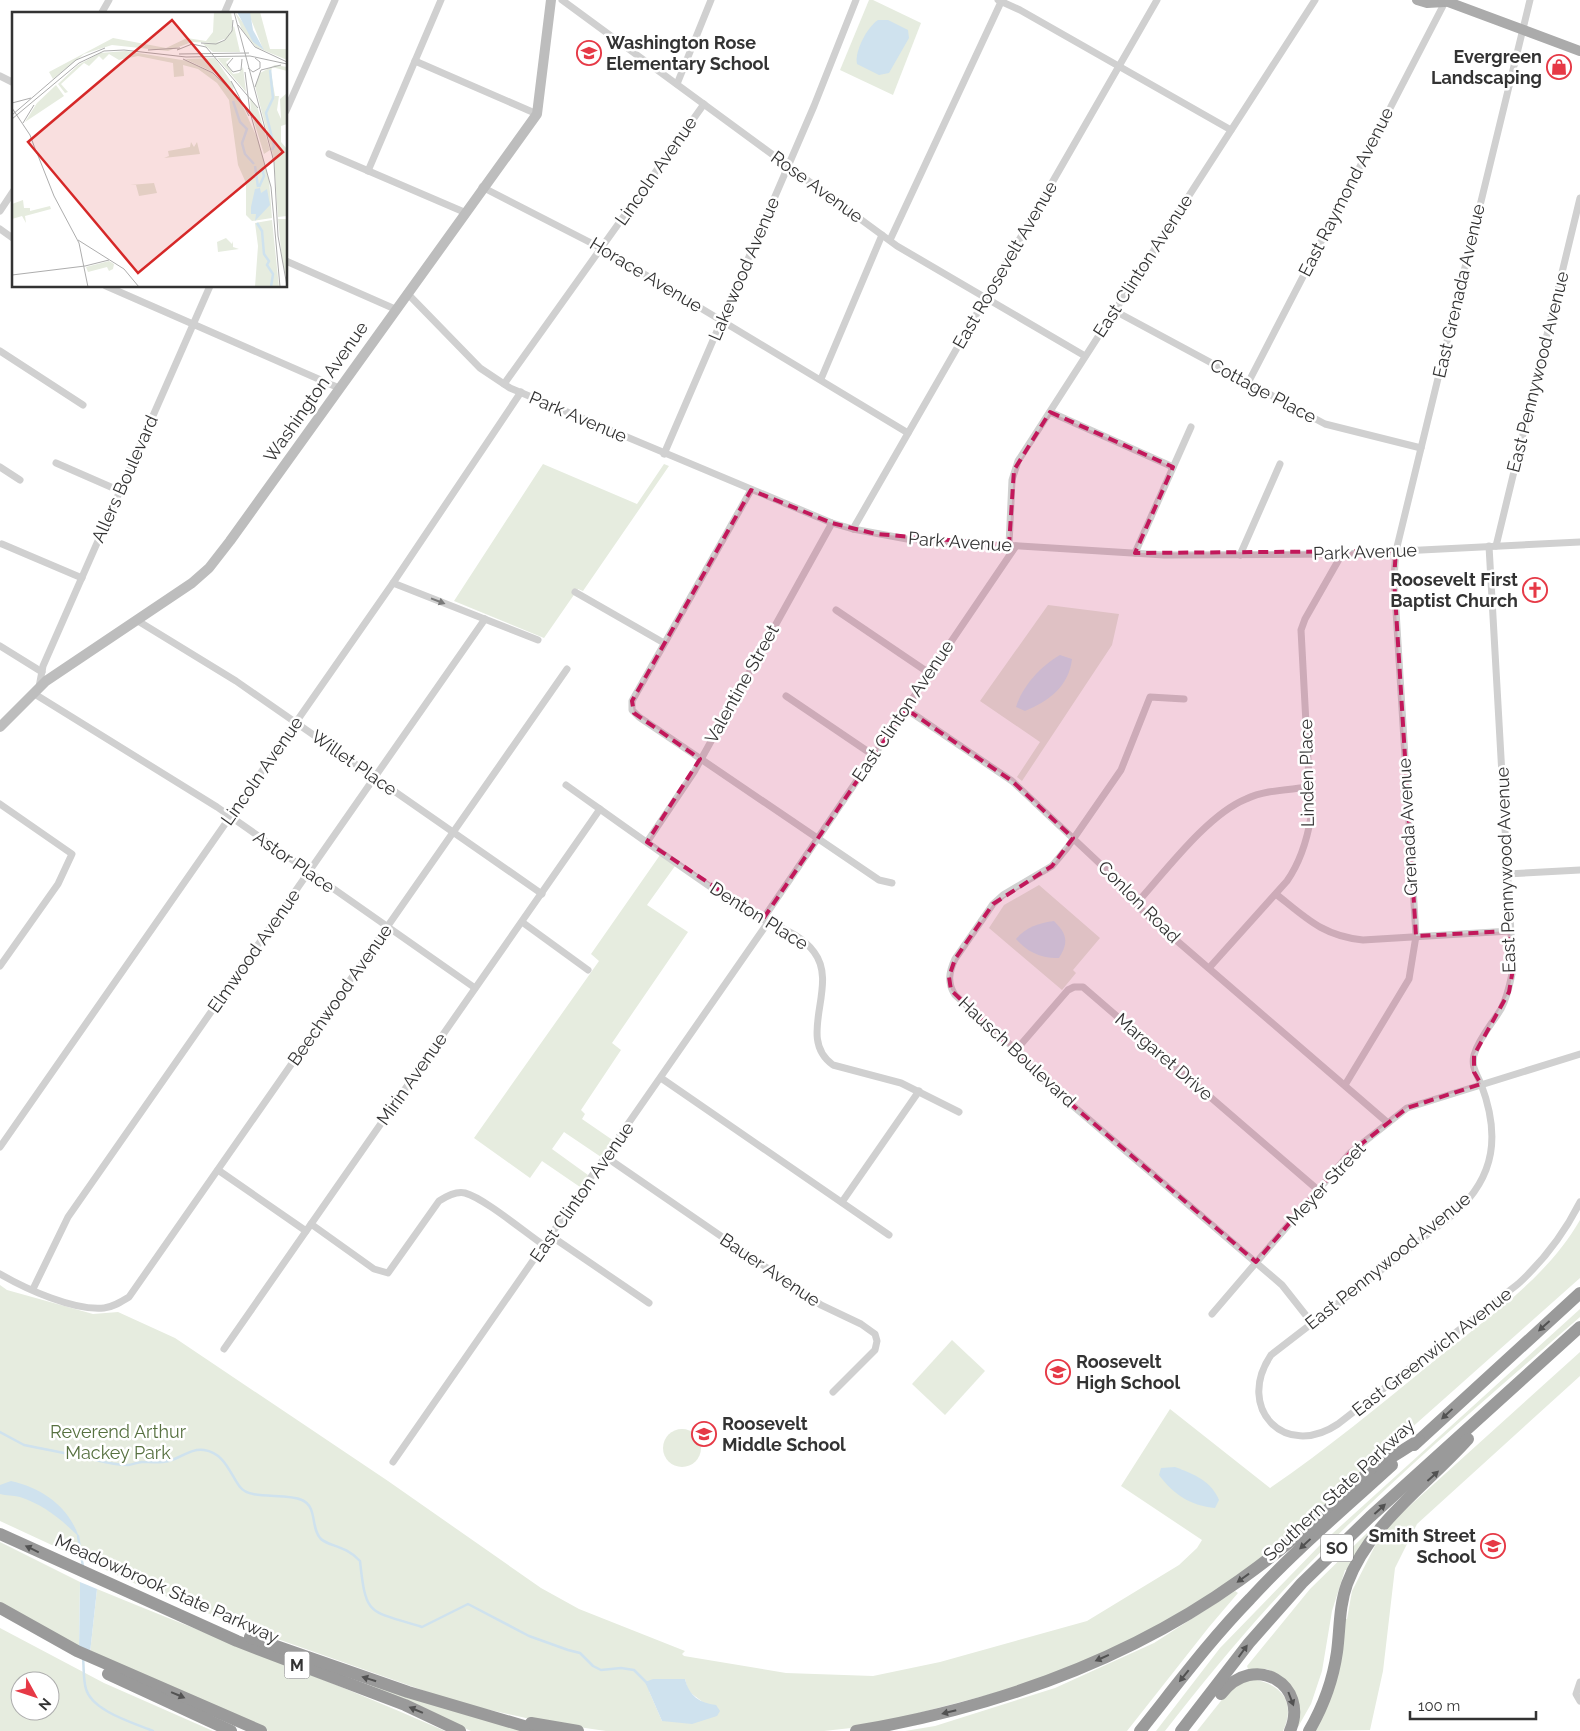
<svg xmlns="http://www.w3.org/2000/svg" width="1580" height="1731" viewBox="0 0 1580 1731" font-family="Raleway,sans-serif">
	<rect width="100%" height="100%" fill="#fff"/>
	<g fill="#e6ecdf" fill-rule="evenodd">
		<path d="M869 0H873L921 23 893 95 840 70Z"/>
		<path d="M543 464 637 504 664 464 669 466 583 591 578 589 544 638 454 601Z"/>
		<path d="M1048 605 1119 614 1112 645 1022 781 1017 777 1040 742 980 701Z"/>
		<path d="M660 855 675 866 647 905 688 932 612 1043 621 1050 581 1110 585 1114 582 1119 614 1141 601 1157 564 1132 552 1149 588 1175 580 1187 542 1161 530 1178 474 1138 599 961 591 954Z"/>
		<path d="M1039 885 1100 938 1073 970 1076 973 1062 990 989 928 1004 905Z"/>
		<path d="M1580 1220V1278L1264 1559 1203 1602 1112 1651 1029 1684 869 1726 824 1731H606L544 1722 459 1703 232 1623 138 1585 0 1521V1285L7 1290 93 1314 118 1312 175 1338 388 1481 541 1588 579 1609 685 1651 682 1654 684 1656 786 1673 873 1676 940 1662 1087 1621 1179 1565 1197 1548 1202 1540 1121 1486 1170 1409 1270 1488C1327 1449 1380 1405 1434 1361 1487 1318 1546 1279 1580 1220ZM685 1679 688 1691 704 1703 662 1721 649 1691Z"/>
		<path d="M1580 1309V1317C1486 1399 1390 1480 1303 1570 1253 1621 1209 1675 1165 1731H1156L1220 1648 1322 1543Z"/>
		<path d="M952 1340 985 1371 945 1415 912 1384Z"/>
		<path d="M1580 1352V1376L1417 1524 1395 1568 1383 1671 1370 1730 1311 1731 1343 1618 1347 1619 1352 1591 1377 1542 1394 1520Z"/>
		<circle cx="682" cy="1448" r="19"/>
		<path d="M1367 1533 1369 1535 1348 1570H1345L1332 1611 1322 1671 1311 1704 1298 1727V1719L1286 1681 1267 1669H1248L1247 1666 1310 1589Z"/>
		<path d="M0 1542 80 1582 79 1649 0 1607Z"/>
		<path d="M97 1589C213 1637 330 1680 445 1731H268L90 1653Z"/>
		<path d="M1235 1591 1238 1593 1209 1627 1127 1731H905L935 1726 1055 1688 1154 1643Z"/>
		<path d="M0 1628 104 1683 213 1731H0ZM20 1681H50V1711H20Z"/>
		<path d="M1251 1679C1280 1683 1297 1701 1283 1731H1197L1232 1687Z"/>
		<path d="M363 1682 527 1731H471Z"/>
	</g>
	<g fill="#cfe2ee">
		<path d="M878 20H888L908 30 909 38 889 73 879 75 857 64C854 52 867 27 878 20Z"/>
		<path d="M1060 655 1072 659C1069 686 1049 701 1025 711L1016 707C1022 686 1042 665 1060 655Z"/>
		<path d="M1054 921C1067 934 1069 942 1059 958 1042 959 1027 952 1016 939 1026 927 1039 923 1054 921Z"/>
		<path d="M1175 1467C1194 1474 1211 1481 1219 1500L1215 1508C1191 1506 1173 1494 1159 1475L1161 1468Z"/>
		<path d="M11 1481C42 1488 68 1506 79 1537 61 1519 44 1505 20 1497 13 1495 6 1496 0 1494V1485Z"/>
		<path d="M80 1582 97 1589 90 1653 79 1649Z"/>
		<path d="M653 1679H685C689 1696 700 1703 716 1705L720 1711 717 1716 692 1724 662 1721 645 1682Z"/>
	</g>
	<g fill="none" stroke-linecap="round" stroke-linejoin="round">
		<g stroke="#cfe2ee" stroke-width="2.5">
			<path d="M0 1432 24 1445 64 1453"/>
			<path d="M83 1457C97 1460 113 1465 128 1465 132 1465 137 1462 142 1462 151 1462 160 1463 169 1461 181 1458 191 1448 204 1450 225 1453 230 1474 240 1487 251 1501 285 1492 302 1500 318 1507 310 1528 321 1539 328 1546 347 1546 360 1561 366 1618 369 1610 422 1627L468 1604 529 1636 568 1650 580 1653 593 1666 601 1670 621 1668 634 1670 647 1683"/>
			<path d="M78 1536 83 1567"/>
			<path d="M83 1657C84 1667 83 1679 86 1689 92 1711 134 1723 153 1731"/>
		</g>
		<g stroke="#d0d0d0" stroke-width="7">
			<path d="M562 0 897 246 1085 356"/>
			<path d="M998 0 1020 10 1231 130"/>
			<path d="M101 14 109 0"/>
			<path d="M224 14 230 0"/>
			<path d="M415 61 537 114"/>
			<path d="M0 76 14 83"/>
			<path d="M677 84 711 0"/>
			<path d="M286 111 335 0"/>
			<path d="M329 154 464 212"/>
			<path d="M368 171 441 0"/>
			<path d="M482 187 601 248 908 433"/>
			<path d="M0 211 14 190"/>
			<path d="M0 229 14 239"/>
			<path d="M890 240 1001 2"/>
			<path d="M286 261 395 309"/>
			<path d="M106 286 339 388"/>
			<path d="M407 293 480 368 510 388 832 523 853 529 907 539 1164 555 1342 554 1580 542"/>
			<path d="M1115 311 1325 424 1421 448"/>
			<path d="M0 351 83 405"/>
			<path d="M821 379 882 235"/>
			<path d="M1248 383 1445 2"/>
			<path d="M504 384 704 104"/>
			<path d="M1050 412 1173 467"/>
			<path d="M664 454 814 106 856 0"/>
			<path d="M56 463 120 491"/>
			<path d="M0 467 20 480"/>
			<path d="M751 490 632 701V710L639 717 879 880 892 883"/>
			<path d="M853 529 1157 0"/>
			<path d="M2 544 82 578"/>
			<path d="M1009 545 1012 480 1018 461 1315 0"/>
			<path d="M1489 546 1513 969C1510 983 1508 996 1501 1009 1492 1024 1479 1038 1474 1055 1471 1067 1477 1074 1481 1084 1500 1134 1496 1176 1455 1213L1271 1355C1235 1408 1285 1460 1338 1424L1518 1284C1544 1260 1564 1234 1580 1202"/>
			<path d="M1496 546 1580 198"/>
			<path d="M1135 553 1191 427"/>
			<path d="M1240 555 1280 464"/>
			<path d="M393 583 538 640"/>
			<path d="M575 592 664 643"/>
			<path d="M836 610 929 673"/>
			<path d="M138 621 236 681 542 894"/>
			<path d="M0 646 42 672"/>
			<path d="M39 687 43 666 210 286"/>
			<path d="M33 693 217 807 475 988"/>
			<path d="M786 696 873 755"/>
			<path d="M1184 699 1150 697 1121 770 1067 848 1052 866 1003 895 993 904 955 959C949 972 947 983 955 995L1016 1050 1044 1081 1282 1285 1312 1323"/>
			<path d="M906 709 1012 781 1112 875 1126 894 1147 915 1388 1123"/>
			<path d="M566 785C625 827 683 869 743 909 766 924 797 929 814 952 840 986 795 1038 833 1065L901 1083 959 1112"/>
			<path d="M0 804 72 854 58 884 0 966"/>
			<path d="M647 842 694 772 832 523"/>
			<path d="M1507 874 1580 870"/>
			<path d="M1276 894C1306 918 1323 936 1363 940L1510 931"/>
			<path d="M1136 904C1165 872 1207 815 1246 799 1265 790 1288 790 1309 787"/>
			<path d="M763 919 1016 546"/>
			<path d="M522 922 588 970"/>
			<path d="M1209 968 1287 881C1301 861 1307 840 1311 817L1301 630 1305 619 1342 554"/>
			<path d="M1016 1050 1068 990 1074 987H1083L1318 1190"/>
			<path d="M661 1078 889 1235"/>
			<path d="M1345 1085 1409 979 1416 936 1394 578 1396 551 1530 0"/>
			<path d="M0 1147 393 583 521 392"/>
			<path d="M606 1157 821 1305 861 1324 875 1334 877 1341 875 1350 833 1392"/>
			<path d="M218 1170 306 1231"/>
			<path d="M842 1202 919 1091"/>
			<path d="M311 1224 374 1269 388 1273 439 1201C447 1196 456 1191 465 1193 484 1198 527 1234 545 1246"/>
			<path d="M551 1236 649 1303"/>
			<path d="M0 1274C26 1289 74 1311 104 1308 113 1307 121 1302 129 1297L567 669"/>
			<path d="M33 1289 68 1217 485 619"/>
			<path d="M1212 1314 1350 1153 1407 1108 1580 1054"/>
			<path d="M224 1349 600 809"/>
			<path d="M393 1462 769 921"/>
			<path d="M1580 1682 1576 1694 1580 1701"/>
		</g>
		<path stroke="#bdbdbd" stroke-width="10" d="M0 727 46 681 192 583 209 568 230 541 537 114 551 0"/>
		<g stroke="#ababab" stroke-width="10">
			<path d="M1417 0 1427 3 1445 2"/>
			<path d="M1443 0 1580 51"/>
		</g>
		<g stroke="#9a9a9a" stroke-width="12">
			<path d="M1414 1445 1580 1293"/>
			<path d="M0 1534 237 1641 405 1705 460 1731"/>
			<path d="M0 1608 77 1651 261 1731"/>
			<path d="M250 1637 408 1692 541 1731"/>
			<path d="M108 1674 231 1731"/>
			<path d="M1221 1694C1254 1651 1310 1685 1290 1731"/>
			<path d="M531 1723 578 1731"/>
			<path d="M856 1731C992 1708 1127 1661 1240 1580 1269 1559 1297 1537 1323 1514 1338 1501 1352 1486 1368 1473 1384 1461 1402 1451 1419 1440"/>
			<path d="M1140 1731C1176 1686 1210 1640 1250 1599 1294 1551 1344 1509 1392 1465"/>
			<path d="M1181 1731 1249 1643 1302 1583 1370 1517 1580 1327"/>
			<path d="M1309 1731C1323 1707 1333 1680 1337 1652 1340 1629 1339 1606 1347 1584 1369 1524 1427 1485 1468 1439"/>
		</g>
	</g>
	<defs><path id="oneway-solid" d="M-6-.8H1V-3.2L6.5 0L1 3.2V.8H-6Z" transform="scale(1.25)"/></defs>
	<use fill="#7a7a7a" href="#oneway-solid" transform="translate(438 601) rotate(21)"/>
	<g fill="#525252">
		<use href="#oneway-solid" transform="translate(1544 1326) rotate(138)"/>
		<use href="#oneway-solid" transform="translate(1447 1414) rotate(137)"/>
		<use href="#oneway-solid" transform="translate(1433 1476) rotate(-42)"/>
		<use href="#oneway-solid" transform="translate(1380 1509) rotate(-42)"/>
		<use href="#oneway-solid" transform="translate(1305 1544) rotate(137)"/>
		<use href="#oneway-solid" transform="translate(32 1549) rotate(-154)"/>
		<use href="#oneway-solid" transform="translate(1243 1578) rotate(144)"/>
		<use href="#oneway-solid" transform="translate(1243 1651) rotate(-54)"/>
		<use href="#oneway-solid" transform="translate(1102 1658) rotate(156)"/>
		<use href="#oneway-solid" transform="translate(1184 1676) rotate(129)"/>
		<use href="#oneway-solid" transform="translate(369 1679) rotate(-162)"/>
		<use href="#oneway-solid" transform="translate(178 1695) rotate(23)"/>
		<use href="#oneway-solid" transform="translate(1291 1699) rotate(69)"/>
		<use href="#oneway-solid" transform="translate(416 1710) rotate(-157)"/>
		<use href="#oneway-solid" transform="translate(949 1712) rotate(166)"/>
	</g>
	<path fill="#c2185b" fill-opacity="0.2" stroke="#c2185b" stroke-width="4" stroke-dasharray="10 6" stroke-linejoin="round" d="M1050 412 1173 467 1135 553 1396 551 1394 578 1416 936 1510 931 1513 969 1509 992 1474 1055V1072L1481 1084 1407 1108 1350 1153 1256 1262 1044 1081 951 990 949 977 955 959 993 904 1052 866 1073 838 1012 781 906 709 763 919 647 842 700 759 634 713 632 701 751 490 832 523 876 534 1009 545 1014 470Z"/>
	<defs>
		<symbol id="school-ring" viewBox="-11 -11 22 22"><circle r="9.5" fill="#fff" stroke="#e63946" stroke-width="1.5"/><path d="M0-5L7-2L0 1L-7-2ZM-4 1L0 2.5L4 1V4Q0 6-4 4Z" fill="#e63946"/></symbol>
		<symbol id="shop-ring" viewBox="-11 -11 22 22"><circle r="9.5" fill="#fff" stroke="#e63946" stroke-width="1.5"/><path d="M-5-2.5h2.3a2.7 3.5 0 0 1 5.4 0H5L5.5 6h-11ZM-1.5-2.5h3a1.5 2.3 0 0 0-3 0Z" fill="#e63946"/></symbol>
		<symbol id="church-ring" viewBox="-11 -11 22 22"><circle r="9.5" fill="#fff" stroke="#e63946" stroke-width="1.5"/><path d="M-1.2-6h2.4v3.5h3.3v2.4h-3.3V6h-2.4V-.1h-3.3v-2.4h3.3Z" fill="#e63946"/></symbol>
	</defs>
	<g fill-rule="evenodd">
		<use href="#school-ring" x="575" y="39" width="28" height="28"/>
		<use href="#shop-ring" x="1545" y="53" width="28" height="28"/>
		<use href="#church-ring" x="1521" y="576" width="28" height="28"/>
		<use href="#school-ring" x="1044" y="1358" width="28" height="28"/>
		<use href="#school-ring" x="690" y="1420" width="28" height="28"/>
		<use href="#school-ring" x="1479" y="1532" width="28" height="28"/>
	</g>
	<g text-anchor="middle" stroke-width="5" stroke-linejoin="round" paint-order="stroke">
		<g fill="#fff" stroke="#707070" stroke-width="1">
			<rect x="1321" y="1534.5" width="32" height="27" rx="4"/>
			<rect x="284.5" y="1651.5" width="25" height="27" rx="4"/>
		</g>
		<g font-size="16" font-weight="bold" fill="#333">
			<text x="1337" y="1554">SO</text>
			<text x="297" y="1671">M</text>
		</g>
		<g font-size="18" font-weight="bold" fill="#333" stroke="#fff" text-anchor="start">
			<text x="606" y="49">Washington Rose<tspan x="606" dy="21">Elementary School</tspan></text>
			<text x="1542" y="63" text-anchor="end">Evergreen<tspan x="1542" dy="21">Landscaping</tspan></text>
			<text x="1518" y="586" text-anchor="end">Roosevelt First<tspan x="1518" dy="21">Baptist Church</tspan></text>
			<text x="1076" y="1368">Roosevelt<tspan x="1076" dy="21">High School</tspan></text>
			<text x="722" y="1430">Roosevelt<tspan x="722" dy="21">Middle School</tspan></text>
			<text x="1476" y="1542" text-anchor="end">Smith Street<tspan x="1476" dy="21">School</tspan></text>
		</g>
		<g font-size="18" fill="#333" stroke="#fff">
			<text transform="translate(656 171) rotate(-55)" y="6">Lincoln Avenue</text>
			<text transform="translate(817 187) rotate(36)" y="6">Rose Avenue</text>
			<text transform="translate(1346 192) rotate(-63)" y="6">East Raymond Avenue</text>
			<text transform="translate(1005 265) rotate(-60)" y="6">East Roosevelt Avenue</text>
			<text transform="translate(1143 266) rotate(-57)" y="6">East Clinton Avenue</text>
			<text transform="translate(744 269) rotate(-67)" y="6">Lakewood Avenue</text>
			<text transform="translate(646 275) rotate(31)" y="6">Horace Avenue</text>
			<text transform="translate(1459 291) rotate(-77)" y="6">East Grenada Avenue</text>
			<text transform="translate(1538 372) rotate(-76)" y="6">East Pennywood Avenue</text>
			<text transform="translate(1263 391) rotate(28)" y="6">Cottage Place</text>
			<text transform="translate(316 392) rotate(-55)" y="6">Washington Avenue</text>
			<text transform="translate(578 417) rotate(23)" y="6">Park Avenue</text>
			<text transform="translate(125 479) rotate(-66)" y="6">Allers Boulevard</text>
			<text transform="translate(960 542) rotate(4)" y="6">Park Avenue</text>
			<text transform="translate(1365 552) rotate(-2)" y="6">Park Avenue</text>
			<text transform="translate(742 684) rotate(-61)" y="6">Valentine Street</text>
			<text transform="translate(903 711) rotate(-56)" y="6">East Clinton Avenue</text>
			<text transform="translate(354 763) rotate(35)" y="6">Willet Place</text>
			<text transform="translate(262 771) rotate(-55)" y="6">Lincoln Avenue</text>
			<text transform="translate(1307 773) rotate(-91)" y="6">Linden Place</text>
			<text transform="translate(1408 827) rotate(-93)" y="6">Grenada Avenue</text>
			<text transform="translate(294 862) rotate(35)" y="6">Astor Place</text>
			<text transform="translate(1506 870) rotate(-92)" y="6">East Pennywood Avenue</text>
			<text transform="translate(1139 902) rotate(45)" y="6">Conlon Road</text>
			<text transform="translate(759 916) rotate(32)" y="6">Denton Place</text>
			<text transform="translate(254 951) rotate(-55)" y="6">Elmwood Avenue</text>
			<text transform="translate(340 995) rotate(-55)" y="6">Beechwood Avenue</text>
			<text transform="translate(1017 1052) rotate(43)" y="6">Hausch Boulevard</text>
			<text transform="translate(1164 1057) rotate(41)" y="6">Margaret Drive</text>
			<text transform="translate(412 1079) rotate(-55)" y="6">Mirin Avenue</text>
			<text transform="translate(1326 1184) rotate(-47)" y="6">Meyer Street</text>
			<text transform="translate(582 1192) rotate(-55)" y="6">East Clinton Avenue</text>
			<text transform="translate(1388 1261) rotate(-39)" y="6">East Pennywood Avenue</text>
			<text transform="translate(770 1270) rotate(34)" y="6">Bauer Avenue</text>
			<text transform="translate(1432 1352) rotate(-38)" y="6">East Greenwich Avenue</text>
			<text transform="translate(1339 1490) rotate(-43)" y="6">Southern State Parkway</text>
			<text transform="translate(167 1589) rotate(24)" y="6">Meadowbrook State Parkway</text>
		</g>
		<g font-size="18" fill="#56703f" stroke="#fff">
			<text x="118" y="1438">Reverend Arthur<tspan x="118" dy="21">Mackey Park</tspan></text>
		</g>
	</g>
	<g transform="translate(12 12)">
		<rect width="275" height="275" fill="#fff"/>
		<path d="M202 0H219L221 13 215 26 202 31 180 30 156 39 100 33 72 42 41 67 37 60 101 26 154 36 175 26 194 29 201 20ZM223 0 251 37 238 5V0H248L258 37H275V48L244 35 230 18ZM222 14 228 40H201L191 32 212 29ZM114 39 176 49 202 62 228 88 246 128 257 168 260 206 240 209 234 203V171L226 153 217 88 205 71 186 57 171 53 172 64 162 65 161 51 126 44 107 48 97 42 91 48 87 44 77 54 72 51 49 72 56 80 53 81 46 72 66 53 88 41ZM203 46 222 74 221 78 205 62 173 47ZM205 46H219L214 50 221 62 227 61 231 55 234 80ZM263 53 275 55V59L260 55 259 60 263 84H267L265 98 269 107 268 87 275 81V112L269 114V130L275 137V204L266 205 262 147 243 74 248 61ZM44 73 52 84 13 110 25 91ZM238 85 246 97 258 138 252 142 239 100ZM179 130 182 135 185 130 188 142 152 146 157 144 156 139 178 135ZM142 171 145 181 127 184 124 173H118ZM11 188 12 196H18V199L38 194 39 197 13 204 14 211 10 204 0 207V192ZM266 207H274L275 268 270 248ZM260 208 267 275H243L246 234 243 211ZM214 226 220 232 221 229V235L227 237 206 240 205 230ZM97 249 102 252 101 257 97 259 95 255 76 260 74 255Z" fill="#e6ecdf"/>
		<path d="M225 0H238L241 18 252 38 241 30ZM248 176 249 181 255 177 258 193 243 209 244 202H239V195L243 177Z" fill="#cfe2ee"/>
		<path fill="none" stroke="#cfe2ee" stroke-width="2.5" d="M258 58 261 86 254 101 262 134 260 138M221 89 228 110 235 117 230 131 233 142 242 152M243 154 246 175M247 175 252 164 250 157M245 211 250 219 252 242 257 249 255 253 261 262 259 275"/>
		<path fill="none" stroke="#adadad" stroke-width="1" d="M222 0 262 150 266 224 275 274M226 13 243 35 275 50M189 31 204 32 213 28 220 19 221 8M136 38 168 36M165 38 180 32 194 35 246 96M167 42 237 41M221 46 215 53 221 60 229 58 230 47M171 47 201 61 225 84M236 56 241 60 248 56V50L243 46M233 60 238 100 259 175 268 275M219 69 237 104M243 75 249 58 269 53M0 91 19 86M0 96 18 123 25 142M0 103 64 48 93 36M0 107 67 51 92 39 112 38 174 45 238 44 275 52M11 111 22 93M25 141 42 184 67 231 76 275M66 228 112 257 127 275M0 263 73 254 97 248"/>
		<path fill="#d62828" fill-opacity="0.15" stroke="#d62828" stroke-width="2.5" d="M160 8 271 140 126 261 16 130Z"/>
		<rect width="275" height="275" fill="none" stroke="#333" stroke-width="2.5"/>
	</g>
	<g transform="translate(35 1696) rotate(130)"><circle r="24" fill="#ffffff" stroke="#adadad"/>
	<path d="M0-4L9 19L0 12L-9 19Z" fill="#e63946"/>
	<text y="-8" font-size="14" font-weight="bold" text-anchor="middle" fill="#333333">N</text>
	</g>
	<path d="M1410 1711v8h126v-8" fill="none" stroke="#333333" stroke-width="2.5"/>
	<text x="1418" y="1711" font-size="15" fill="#333333" stroke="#ffffff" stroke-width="4" paint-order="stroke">100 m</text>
</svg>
